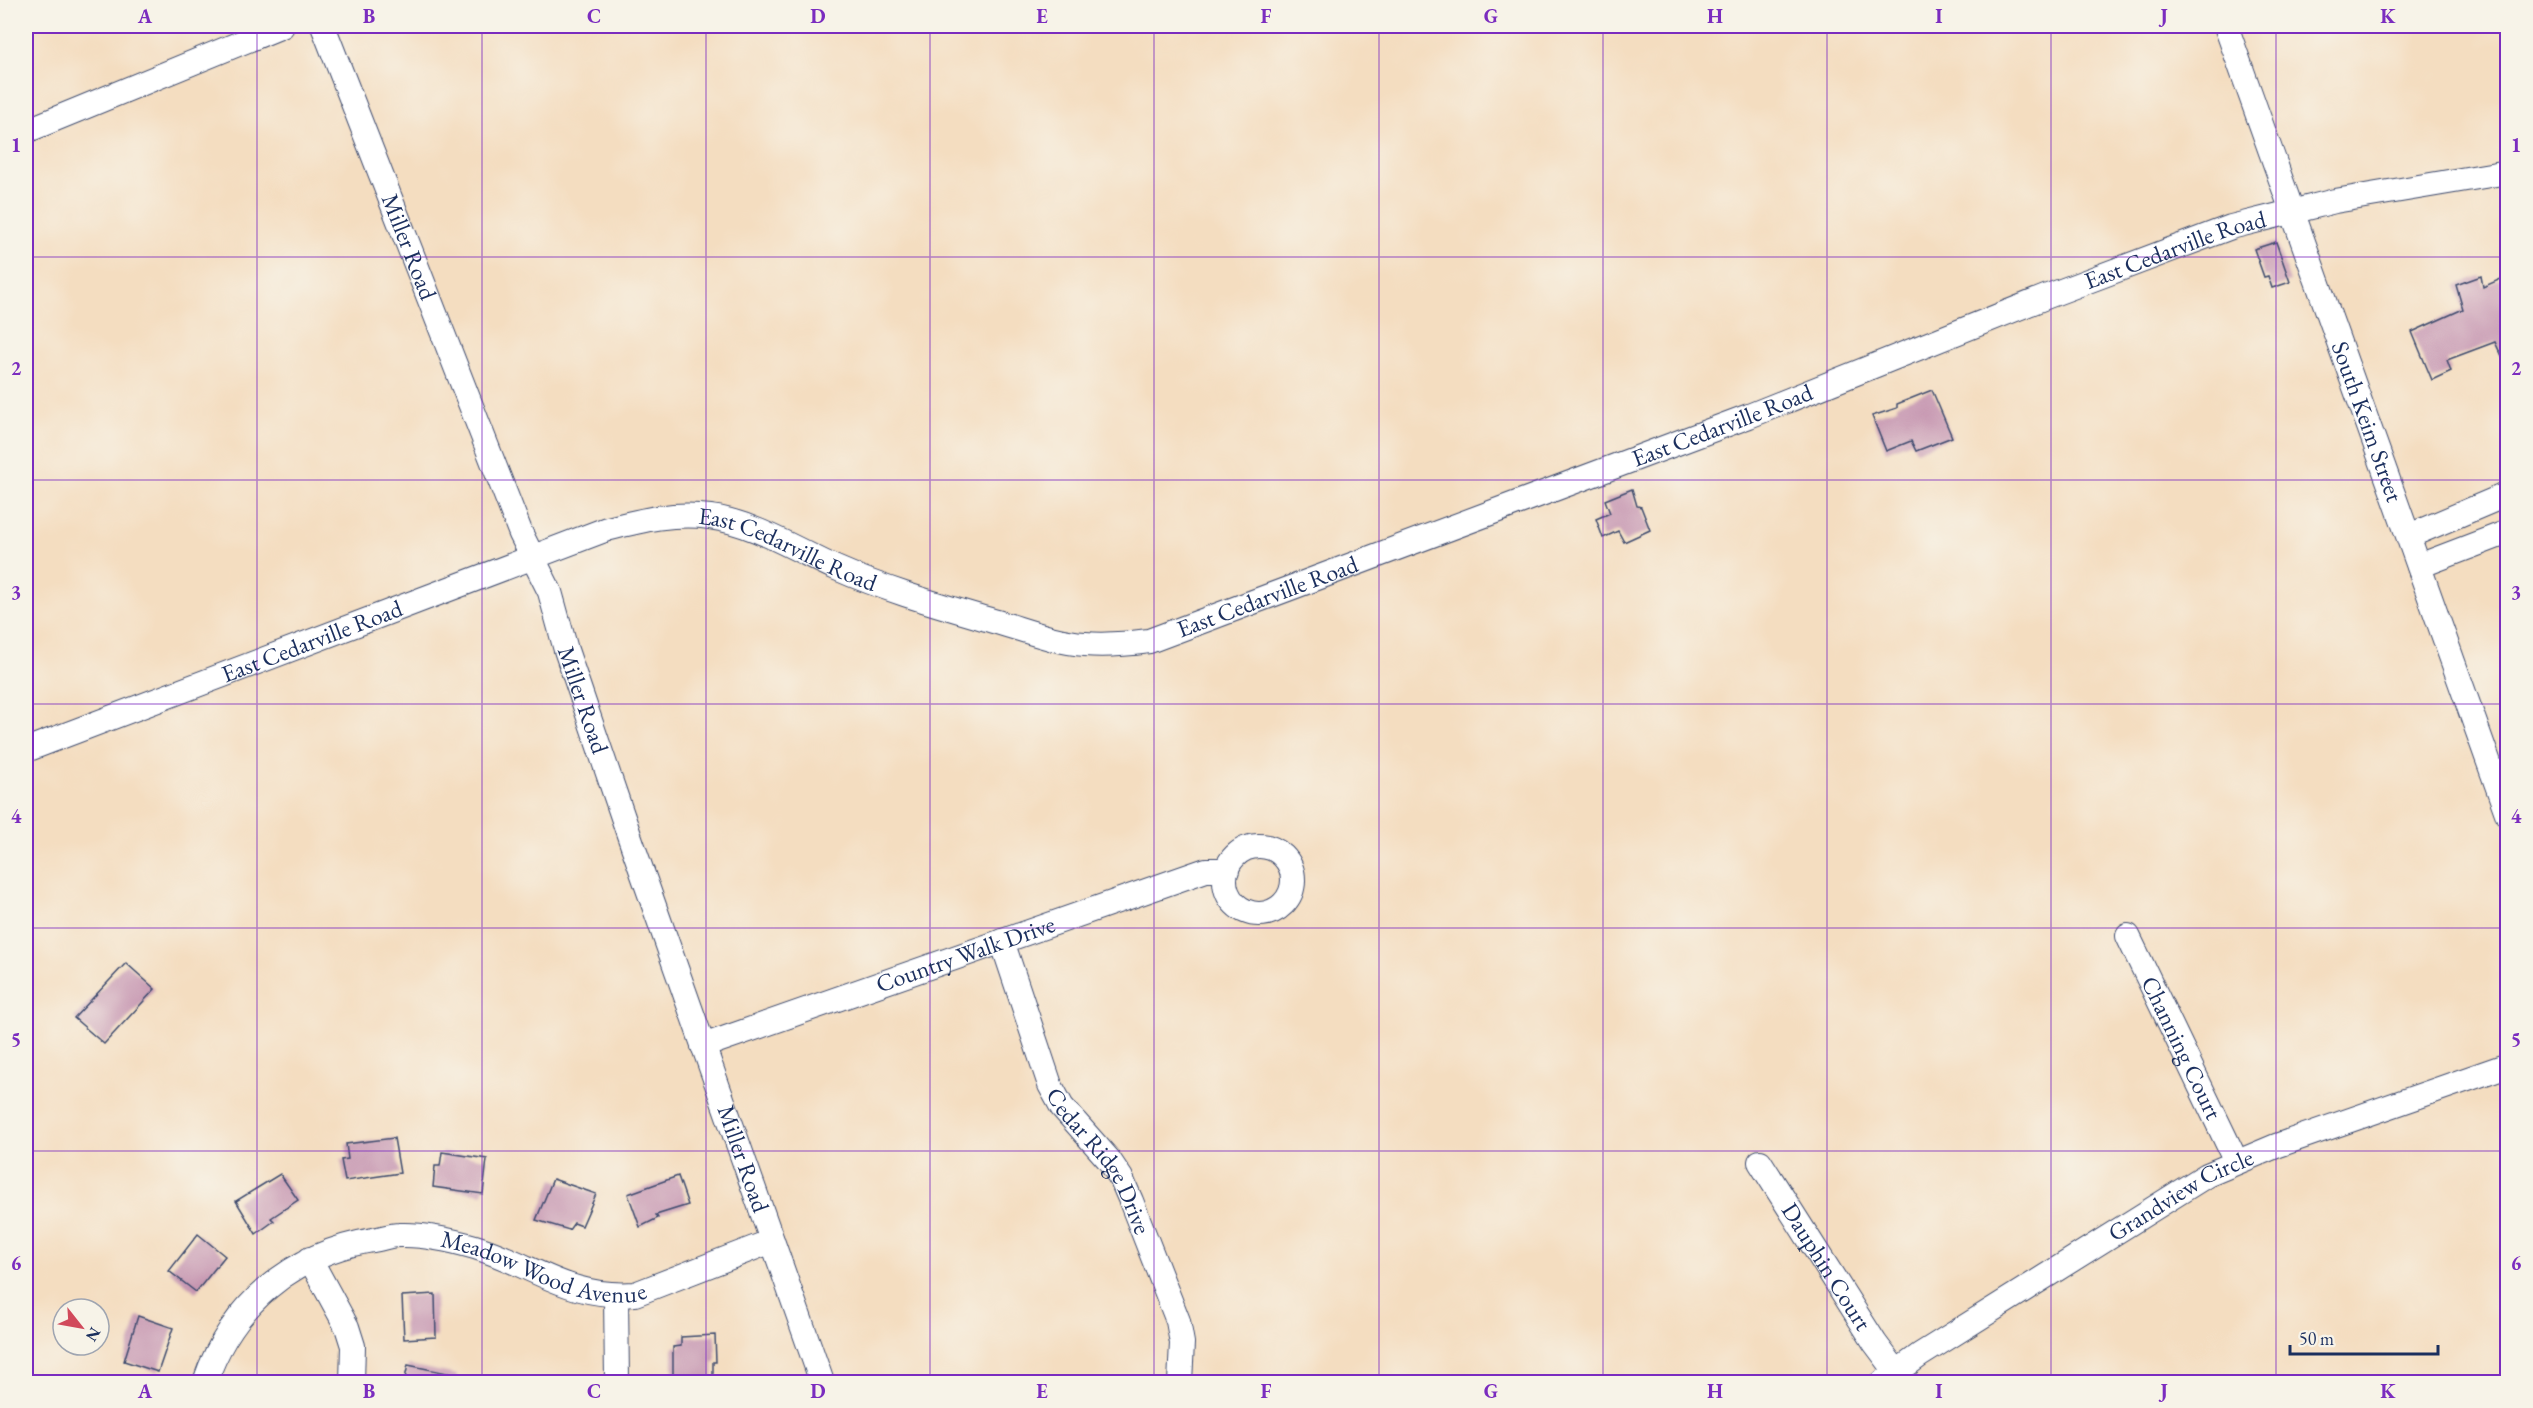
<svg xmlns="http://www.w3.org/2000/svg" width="2533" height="1408" viewBox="0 0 2533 1408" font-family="'EB Garamond',serif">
	<rect width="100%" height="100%" fill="#f7f3e8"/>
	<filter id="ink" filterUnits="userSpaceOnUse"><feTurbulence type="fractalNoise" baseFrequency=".0167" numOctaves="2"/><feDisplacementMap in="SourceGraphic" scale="12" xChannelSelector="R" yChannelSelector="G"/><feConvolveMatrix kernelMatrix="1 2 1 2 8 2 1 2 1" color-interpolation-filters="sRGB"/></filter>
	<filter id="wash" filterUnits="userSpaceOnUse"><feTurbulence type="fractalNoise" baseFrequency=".008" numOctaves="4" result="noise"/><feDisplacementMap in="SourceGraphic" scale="24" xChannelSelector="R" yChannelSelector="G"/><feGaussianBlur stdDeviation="1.35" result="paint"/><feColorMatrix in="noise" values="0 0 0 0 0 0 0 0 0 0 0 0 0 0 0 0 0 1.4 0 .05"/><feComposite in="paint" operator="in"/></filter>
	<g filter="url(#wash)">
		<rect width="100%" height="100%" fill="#f4ddc0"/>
		<g id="blocks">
			<g fill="#c696b1">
				<path d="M2276 242 2290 282 2272 288 2268 276 2264 277 2254 249Z"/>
				<path d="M2481 276 2483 287 2503 278 2505 293 2508 292V370L2495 342 2447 360 2451 371 2432 380 2412 332 2463 309 2456 285Z"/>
				<path d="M1932 390 1952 437 1916 451 1911 441 1886 451 1872 416 1897 408V404Z"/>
				<path d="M1632 489 1637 506 1641 507 1650 530 1624 542 1618 531 1603 538 1596 519 1610 513 1605 500Z"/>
				<path d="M126 963 155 989 104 1044 74 1018Z"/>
				<path d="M394 1138 400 1173 345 1181 341 1160 348 1159 346 1144Z"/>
				<path d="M442 1152 487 1159 483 1194 433 1187 435 1166H440Z"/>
				<path d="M280 1174 298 1200 271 1218 274 1221 256 1234 236 1201Z"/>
				<path d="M678 1176 688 1205 656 1215 658 1218 640 1227 628 1194Z"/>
				<path d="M553 1179 596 1194 582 1226 574 1223 569 1230 536 1220Z"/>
				<path d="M198 1234 225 1256 196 1292 169 1271Z"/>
				<path d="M435 1294 436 1337 404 1339 402 1296Z"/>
				<path d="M138 1316 173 1328 158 1372 124 1361Z"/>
				<path d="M715 1335 716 1362H713V1380L673 1382V1347L681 1346V1337Z"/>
				<path d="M408 1365 457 1375 456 1383H404Z"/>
			</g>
		</g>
	</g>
	<g filter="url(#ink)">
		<use href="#blocks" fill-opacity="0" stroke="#3c496d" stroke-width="1.5"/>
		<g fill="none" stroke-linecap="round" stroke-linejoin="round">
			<defs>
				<g id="minor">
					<path id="s1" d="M323 26 521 534 550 592 566 650 629 835 822 1382"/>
					<path id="s2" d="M2226 26 2508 816"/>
					<path d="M26 131 282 26"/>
					<path d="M2409 536 2508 494"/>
					<path d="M2419 566 2508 532"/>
					<path id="s3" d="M26 750 607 529C642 520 674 512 710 517 752 522 798 551 836 568 888 591 943 606 997 622 1025 630 1055 642 1085 644 1107 646 1127 644 1149 641L1749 416 2048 296 2231 227 2335 201 2508 172"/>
					<circle cx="1259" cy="880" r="34"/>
					<path id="s4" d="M2128 936 2236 1161"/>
					<path id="s5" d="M1002 941 1050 1085 1062 1107 1109 1160 1121 1178 1131 1201 1178 1321 1182 1343 1180 1382"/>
					<path id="s6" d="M703 1046 1206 870H1227"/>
					<path id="s7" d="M1760 1162 1875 1343 1896 1371"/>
					<path d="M310 1259 347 1327 353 1346 352 1382"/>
					<path d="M616 1295 617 1382"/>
					<path id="s8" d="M205 1382C231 1305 293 1253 373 1240 381 1239 391 1235 399 1235 425 1234 451 1240 475 1247 534 1265 568 1299 635 1294L772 1241"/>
					<path id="s9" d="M1883 1382 1920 1355 2207 1175 2276 1146 2508 1065"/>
				</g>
			</defs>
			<use href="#minor" stroke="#3c496d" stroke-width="26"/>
			<use href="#minor" stroke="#fff" stroke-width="24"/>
		</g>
	</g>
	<path fill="none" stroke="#7b2cbf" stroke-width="1.5" stroke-opacity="0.55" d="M257 26V1382M482 26V1382M706 26V1382M930 26V1382M1154 26V1382M1379 26V1382M1603 26V1382M1827 26V1382M2051 26V1382M2276 26V1382M26 257H2508M26 480H2508M26 704H2508M26 928H2508M26 1151H2508"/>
	<g text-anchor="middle" stroke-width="4.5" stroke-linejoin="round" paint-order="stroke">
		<g font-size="24" fill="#1b2f5e" stroke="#f7f3e8">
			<text dy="8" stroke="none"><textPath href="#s1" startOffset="237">Miller Road</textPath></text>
			<text dy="8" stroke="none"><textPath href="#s3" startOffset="2286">East Cedarville Road</textPath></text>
			<text dy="8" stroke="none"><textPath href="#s2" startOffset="420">South Keim Street</textPath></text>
			<text dy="8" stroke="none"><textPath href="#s3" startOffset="1800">East Cedarville Road</textPath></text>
			<text dy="8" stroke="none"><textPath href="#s3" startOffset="810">East Cedarville Road</textPath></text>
			<text dy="8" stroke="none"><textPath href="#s3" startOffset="1314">East Cedarville Road</textPath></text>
			<text dy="8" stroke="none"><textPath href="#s3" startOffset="306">East Cedarville Road</textPath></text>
			<text dy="8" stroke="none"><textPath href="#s1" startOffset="723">Miller Road</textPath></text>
			<text dy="8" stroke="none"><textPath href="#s6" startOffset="278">Country Walk Drive</textPath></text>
			<text dy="8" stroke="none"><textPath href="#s4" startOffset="124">Channing Court</textPath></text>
			<text dy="8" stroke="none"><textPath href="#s1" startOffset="1209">Miller Road</textPath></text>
			<text dy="8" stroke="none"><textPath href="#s5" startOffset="243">Cedar Ridge Drive</textPath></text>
			<text dy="8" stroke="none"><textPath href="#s9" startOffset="352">Grandview Circle</textPath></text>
			<text dy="8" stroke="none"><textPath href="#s8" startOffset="408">Meadow Wood Avenue</textPath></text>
			<text dy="8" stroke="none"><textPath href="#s7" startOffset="124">Dauphin Court</textPath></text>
		</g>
	</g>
	<rect width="2533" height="1408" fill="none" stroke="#f7f3e8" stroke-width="66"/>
	<g transform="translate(81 1327) rotate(121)"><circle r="28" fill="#f7f3e8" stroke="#9fa5b1" stroke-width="1.5"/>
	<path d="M0-4.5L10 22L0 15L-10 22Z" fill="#d1495b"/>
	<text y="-9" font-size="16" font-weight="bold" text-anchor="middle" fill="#1b2f5e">N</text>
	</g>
	<path d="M2290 1345v9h148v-9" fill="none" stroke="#1b2f5e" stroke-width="3"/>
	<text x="2299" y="1345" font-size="18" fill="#1b2f5e" stroke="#f7f3e8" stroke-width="4.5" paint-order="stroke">50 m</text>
	<rect x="33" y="33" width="2467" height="1342" fill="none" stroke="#7b2cbf" stroke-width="2"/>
	<g font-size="20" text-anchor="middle" font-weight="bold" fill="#7b2cbf">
		<text x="145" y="23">A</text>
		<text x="369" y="23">B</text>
		<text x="594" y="23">C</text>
		<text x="818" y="23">D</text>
		<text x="1042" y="23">E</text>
		<text x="1266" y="23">F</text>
		<text x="1491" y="23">G</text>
		<text x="1715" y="23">H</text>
		<text x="1939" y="23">I</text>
		<text x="2164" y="23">J</text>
		<text x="2388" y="23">K</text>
		<text x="16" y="152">1</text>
		<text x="2516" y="152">1</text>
		<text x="16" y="375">2</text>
		<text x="2516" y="375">2</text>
		<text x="16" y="599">3</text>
		<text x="2516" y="599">3</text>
		<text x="16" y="823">4</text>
		<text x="2516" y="823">4</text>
		<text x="16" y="1046">5</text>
		<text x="2516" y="1046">5</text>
		<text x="16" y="1270">6</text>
		<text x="2516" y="1270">6</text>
		<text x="145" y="1398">A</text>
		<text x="369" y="1398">B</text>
		<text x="594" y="1398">C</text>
		<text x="818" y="1398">D</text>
		<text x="1042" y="1398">E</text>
		<text x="1266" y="1398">F</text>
		<text x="1491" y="1398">G</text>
		<text x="1715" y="1398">H</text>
		<text x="1939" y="1398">I</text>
		<text x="2164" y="1398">J</text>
		<text x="2388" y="1398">K</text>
	</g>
</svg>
